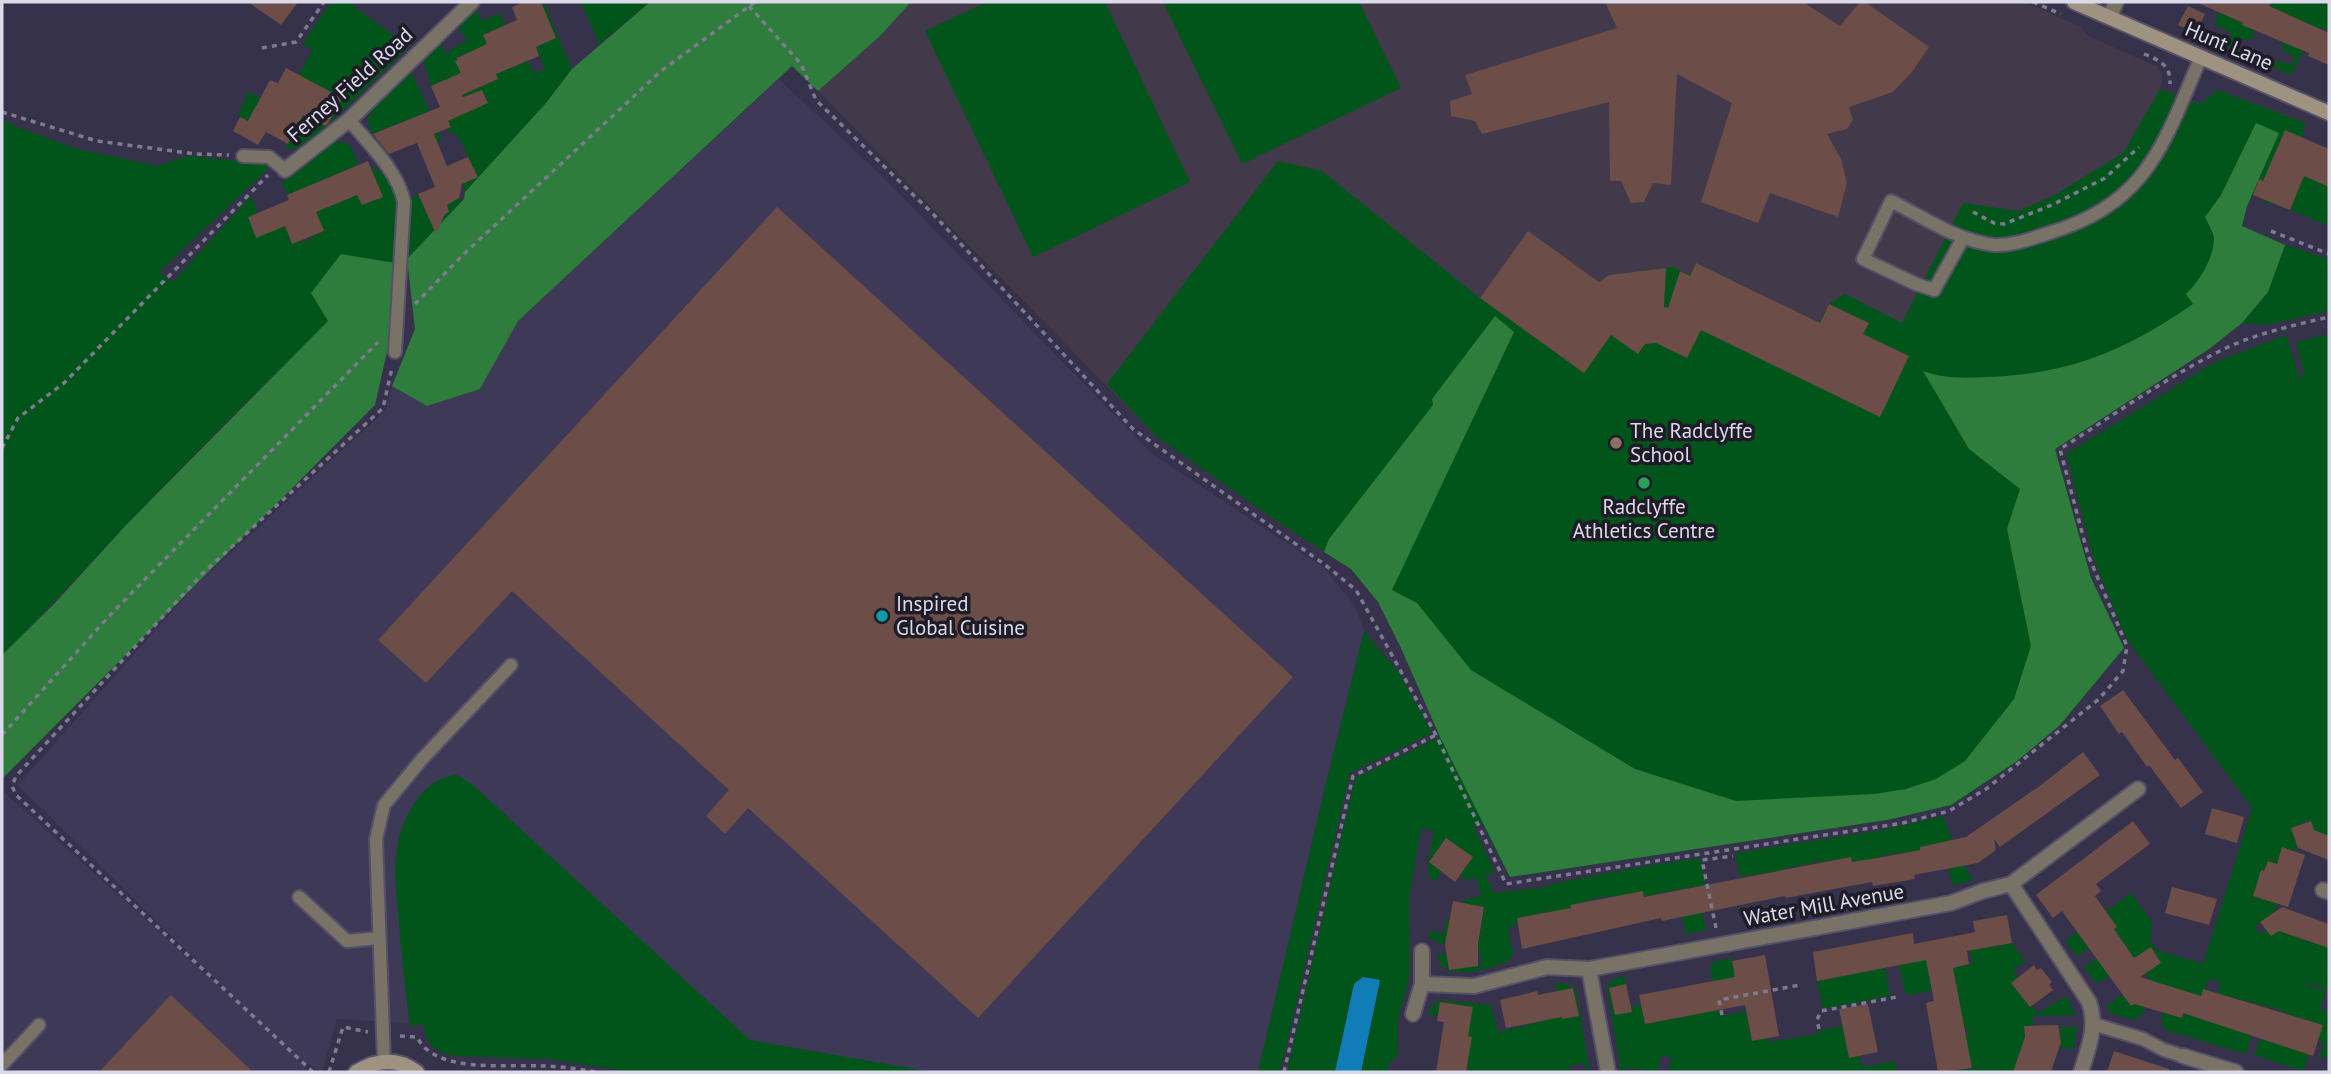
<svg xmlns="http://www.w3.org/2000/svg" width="2331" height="1074" viewBox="0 0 2331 1074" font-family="'PT Sans',sans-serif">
	<rect width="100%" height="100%" fill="#37324b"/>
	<path fill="#3f3958" d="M779 79 887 181 1152 454 1324 568 1355 606 1364 631 1324 791 1258 1072H842L423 1024 337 1019 322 1072 296 1057 309 1072H2V794H6L255 1018 18 785 194 587 386 410 392 386 427 406 480 389 518 321Z"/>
	<path fill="#423a4a" d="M911 2H2024L2081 27 2086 35 2158 67 2163 77 2160 89 2200 104 2218 90 2287 115 2247 206 2209 349 2055 449 2091 578 2124 648 2060 725 2017 761 1951 805 1887 820 1510 877 1440 737 1401 648 1378 602 1361 578 1351 569 1271 517 1156 436 818 91 880 36Z"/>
	<g fill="#02551a" fill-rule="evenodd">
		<path d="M331 2H348L409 47 326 127 296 149 285 148 296 127H258L238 116 248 91 260 98V100L276 101 327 127 342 98 299 75 312 50 302 44Z"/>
		<path d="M541 2H544L572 69 546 103 465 192 453 163H455L464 183 477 177 460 139 447 129 448 121 469 111 457 84 449 88 445 80 431 86 423 59 440 43 445 53 467 41 458 25 475 7 482 21 500 13 505 25 483 35 500 73 528 61 534 73 545 69 531 36 543 31 547 42 556 38ZM484 48 498 79 469 92 456 62 457 58 471 51Z"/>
		<path d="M581 2H650L599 44Z"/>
		<path d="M987 2H1105L1190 182 1033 257 925 31Z"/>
		<path d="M1163 2H1359L1401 88 1242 164Z"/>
		<path d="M2245 2H2253L2243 25 2255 31 2252 38 2246 40 2238 37 2234 45 2248 53 2247 57 2206 40 2212 35 2228 42 2232 33 2217 26 2215 21 2219 12 2237 20Z"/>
		<path d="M2272 2H2329V31L2320 28 2311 49 2305 47 2291 75 2273 67 2275 62 2279 61 2291 65 2294 57 2283 51 2281 41 2299 49 2310 25 2269 8Z"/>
		<path d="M411 71 442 140 434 142 422 114 372 134 367 121 373 107Z"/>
		<path d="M2160 89 2200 104 2218 90 2306 123C2296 148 2313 159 2306 177L2329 187V216L2326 225 2274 203 2272 205 2262 201 2269 184 2259 180 2247 206 2209 349 2055 449 2091 578 2124 648 2060 725 2017 761 1951 805 1887 820 1510 877 1481 822 1474 827 1495 873 1485 874 1494 893 1541 888 1556 883 1645 866 1700 858 1707 895 1699 897 1696 886 1657 894 1658 903 1611 898 1610 895 1571 905 1573 918 1551 911 1517 918 1518 924 1508 928 1513 954 1507 962C1487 968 1443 986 1437 954L1446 953 1449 970 1481 965 1479 948 1471 949 1469 942 1438 944V940L1429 939V931L1444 933 1447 918H1450L1470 940 1479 941 1484 907 1463 903 1464 900 1481 896 1476 877 1465 880 1460 875 1472 857 1445 839 1429 862 1442 872 1435 882 1429 876 1428 863 1434 831 1421 828 1409 901 1410 970 1406 992 1398 1018V1051L1396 1058 1389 1063 1387 1072H1361L1380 980 1363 977 1354 984 1335 1072H1287L1355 778 1440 737C1417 685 1393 608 1351 569L1271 517 1156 436 1107 384 1278 161 1322 171 1480 298 1599 282 1609 275 1672 267 1690 275 1696 263 1819 323 1829 304 1845 294 1902 323 1963 203 2018 211 2053 196 2123 153Z"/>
		<path d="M2 121 74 148 158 166 187 156 261 163 269 168 159 272 173 282 251 196 258 213 248 217 256 237 283 219 292 244 302 240 303 243 323 231 307 188 287 195 282 181C294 171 325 140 341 142 344 142 349 145 351 147L358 165 317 182 327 207 357 195 362 205 383 197 370 167C408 177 397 234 395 263 301 345 213 434 127 524 85 568 45 613 2 655Z"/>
		<path d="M418 194 426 213 442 221 443 215 449 212 447 205 459 198 461 202 407 259 411 200 412 197Z"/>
		<path d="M2285 245 2329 259V311L2267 325 2242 323 2268 292Z"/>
		<path d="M2329 334V836H2316L2310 820 2291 828 2297 846 2295 851 2282 847 2277 864 2268 861 2264 871H2261L2253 896 2277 904 2274 913 2255 926 2260 934 2266 930 2271 936 2284 927 2295 937 2329 948V990L2307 982 2306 984 2326 991 2320 1008 2329 1014V1059L2320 1056 2324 1043 2318 1040 2320 1033 2284 1013V1011L2234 998 2215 1001 2220 985 2218 981 2210 979 2205 985 2207 989 2213 991 2212 994 2203 991 2195 1017 2252 1035 2246 1054 2166 1030 2161 1023 2163 1012 2182 1018 2190 993 2145 1006 2142 1015 2133 1020 2110 1013 2107 1005 2122 995 2131 1006 2156 989 2145 973 2161 963 2151 947 2134 958 2098 960 2109 976 2097 984 2084 967 2104 954 2111 932 2117 927 2108 914 2079 935 2089 948 2077 956 2065 941 2131 893 2152 922 2151 941 2157 950 2203 964 2252 808 2126 638 2094 560 2066 454 2217 361 2286 335 2300 379 2304 374 2296 342Z"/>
		<path d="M1364 631 1400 674 1432 733 1350 773 1280 1072H1258L1324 791Z"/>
		<path d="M457 775 473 785 750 1040 931 1072H631L549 1059 457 1056C436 1054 426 1045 423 1024L410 1026C405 992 402 958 399 924 397 897 392 870 398 843 404 814 424 777 457 775Z"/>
		<path d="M1943 816 1957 853 1973 880 1953 886 1948 868 1951 841 1920 847 1921 858C1900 847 1872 857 1853 871L1851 857 1817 863 1816 860 1813 861V863L1781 869 1782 878 1771 881 1769 872 1740 877 1735 853 1884 830Z"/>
		<path d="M1702 912 1706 930 1686 934 1682 917Z"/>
		<path d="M2012 943 2025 961 2013 970 2018 977 2011 983 2030 1007 2032 1006 2038 1013 2067 996 2075 1015 2033 1016V1026L2024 1027 2025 1044 2028 1053 2020 1051 2013 1072H1952L1972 1068 1965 1035 1969 1033V1029L1964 1030 1933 990 1910 995 1905 992 1899 965 1916 955 1949 969 1972 964 1969 946 1978 949Z"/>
		<path d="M1732 958 1739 995 1716 999 1720 1016 1746 1011 1752 1041 1769 1038 1770 1042 1818 1034V1031L1842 1026 1849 1058 1859 1056 1862 1067 1895 1061 1898 1072H1669L1671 1056 1661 1055 1658 1072 1626 1068 1625 1072H1621L1607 988C1610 979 1616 978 1624 976L1626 984 1609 988 1615 1015 1631 1012V1007L1641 1005 1645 1024 1679 1017 1681 1019 1714 989 1710 968 1713 962Z"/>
		<path d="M1885 968 1890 996 1823 1009 1817 981Z"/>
		<path d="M1555 983 1566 984 1576 989 1590 1072H1587L1584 1063 1570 1066V1072H1466L1470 1069 1466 1068 1458 1034 1470 1025 1472 1007 1440 1002 1438 1016 1428 1014 1432 1005 1440 1000 1491 1005 1498 1032 1544 1021 1561 1013 1563 1019 1579 1016 1573 988 1557 992Z"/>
		<path d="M2060 1027H2077L2073 1050 2053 1044 2060 1041Z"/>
		<path d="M2260 1039 2309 1054 2303 1071 2254 1055Z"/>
	</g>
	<g fill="#2e7d3c">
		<path d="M650 2H911L880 36 818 91 792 66 518 321 480 389 427 406 392 386 415 329 407 259 464 199 465 192 546 103 572 69Z"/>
		<path d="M2256 123 2279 133 2247 206 2242 226 2285 245 2268 292 2242 323 2209 349 2055 449 2091 578 2124 648 2060 725 2017 761 1951 805 1887 820 1510 877 1440 737 1401 648 1378 602 1351 569 1324 552 1329 539 1433 405 1432 399 1495 316 1514 332 1392 590 1417 603 1471 670 1635 769 1736 801 1874 794 1906 789 1936 779 1965 761 2014 699 2031 646 2007 529 2020 489 1969 449 1923 371C1944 379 1965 378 1987 377 2070 374 2125 351 2193 304L2186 294C2199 282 2214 258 2214 238 2213 232 2208 223 2205 217L2221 195Z"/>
		<path d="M341 254 395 263 389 343 375 405 2 779V655L54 604 127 524 328 321 311 293Z"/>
	</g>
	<path fill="#117db8" d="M1363 977 1380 980 1361 1072H1335L1354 984Z"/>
	<g fill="#6c4d48">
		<path d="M248 2H298L281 25Z"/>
		<path d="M524 2H541L556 38 536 47 539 56 496 74 498 79 462 95 463 97 482 90 488 103 448 121 451 127 434 134 447 166 468 157 478 177 462 184 459 198 447 205 449 212 445 214 436 234 418 194 435 187 417 143 389 154 373 134 440 107 431 86 461 73 455 61 458 60 457 58 487 44 483 35 517 20 512 7Z"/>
		<path d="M1605 2H1803L1840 26 1860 2H1865L1929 47 1912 72 1893 92 1849 107 1853 120 1847 129 1827 134 1841 159 1847 183 1838 217 1770 193 1758 223 1701 202 1732 103 1677 74 1671 185 1653 183 1644 202 1631 203 1621 181H1610L1609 102 1482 134 1475 121 1451 116 1450 101 1472 94 1465 75 1617 28Z"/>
		<path d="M2196 2H2272L2269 6 2329 33V65L2308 56 2309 53 2242 25 2243 23Z"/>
		<path d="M2188 6 2205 14 2196 33 2178 25Z"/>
		<path d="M286 68 342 98 328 124 325 126 303 115 288 144 266 132 258 145 233 131 240 117 248 121 270 80 278 83Z"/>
		<path d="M2285 130 2329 149V187L2304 176 2290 210 2253 195 2259 179 2263 181Z"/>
		<path d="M368 161 383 197 362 205 357 195 316 212 324 231 292 244 285 226 256 238 248 217 289 200 287 195Z"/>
		<path d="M777 207 1293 677 978 1018 748 808 725 834 706 816 729 790 512 591 426 683 378 640Z"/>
		<path d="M1528 231 1599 282 1609 275 1666 268 1664 307 1668 308 1680 271 1690 276 1696 263 1820 323 1829 304 1869 323 1863 334 1909 356 1880 417 1701 330 1687 358 1656 343 1645 344 1638 354 1611 335 1584 373 1480 298Z"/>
		<path d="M2123 690 2175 760 2178 758 2203 792 2181 808 2149 765 2147 767 2122 732 2119 734 2100 706Z"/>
		<path d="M2083 752 2100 775 2000 847 1994 839 1996 850 1978 863 1914 875 1915 879 1873 886 1872 882 1786 898 1785 896 1662 921 1661 918 1522 949 1517 918 1571 908 1570 905 1607 898 1643 891 1644 897 1851 857 1852 862 1889 856 1920 850V847L1966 837 2041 785Z"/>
		<path d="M2212 808 2244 817 2237 843 2205 834Z"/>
		<path d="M2133 821 2150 844 2096 884 2101 891 2095 896 2117 927 2114 929 2134 958 2151 947 2161 963 2140 977 2201 996 2203 989 2323 1025 2313 1056 2183 1013 2182 1018 2134 1004 2131 1006 2062 911 2053 918 2036 895Z"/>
		<path d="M2311 821 2314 830 2329 836V860L2298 848 2291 828Z"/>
		<path d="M1446 838 1473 857 1455 882 1429 862Z"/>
		<path d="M2282 847 2305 855 2288 907 2253 896 2261 870 2264 871 2268 861 2277 864Z"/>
		<path d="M2172 887 2217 899 2209 925 2165 913Z"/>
		<path d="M1453 901 1484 907 1478 943V966L1449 970 1445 944Z"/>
		<path d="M2282 907 2329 924V948L2279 931 2271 936 2260 922Z"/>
		<path d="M2007 915 2012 943 1967 951 1969 964 1953 968 1972 1068 1938 1072 1926 1003 1934 1001 1926 960 1817 981 1813 952 1913 933 1914 944 1975 932 1973 921Z"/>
		<path d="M1765 955 1779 1036 1752 1041 1745 1005 1645 1024 1639 995 1735 977 1732 961Z"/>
		<path d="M2034 965 2037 970 2041 968 2052 982 2049 985 2053 990 2030 1007 2011 983Z"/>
		<path d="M1626 984 1632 1012 1615 1015 1609 988Z"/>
		<path d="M1573 988 1579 1016 1562 1019V1017L1506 1028 1500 1000 1537 991 1538 995Z"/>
		<path d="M171 995 253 1072H99Z"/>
		<path d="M1440 1002 1473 1007 1468 1036 1472 1037 1466 1072H1436L1444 1022 1437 1021Z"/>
		<path d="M1868 1004 1878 1052 1849 1058 1839 1009Z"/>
		<path d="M2058 1025 2061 1042 2051 1072H2013L2025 1037 2024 1026Z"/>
		<path d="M2114 1051 2169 1069V1072H2107Z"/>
	</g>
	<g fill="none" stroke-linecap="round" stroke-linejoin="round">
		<defs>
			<g id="lane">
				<path d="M349 120C369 144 398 171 404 202L395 352"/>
				<path d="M243 156 269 157 285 170"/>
				<path d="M1963 238 1934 290 1916 284 1863 259 1891 201C1923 217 1957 241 1994 245 2012 246 2030 239 2046 234 2148 204 2163 145 2201 57"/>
				<path d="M299 897 347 941 378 938"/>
				<path d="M2093 1024 2143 1039 2164 1050 2183 1056"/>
				<path d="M384 1061 376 839 384 805 423 758 511 665"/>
				<path d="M2 1065 39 1025"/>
			</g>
			<g id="street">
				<path d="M2110 17 2116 2"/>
				<path d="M285 170 349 120 472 2"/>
				<path d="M2011 884 2089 1002C2098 1026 2088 1049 2081 1072"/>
				<path d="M2323 890 2329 892"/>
				<path d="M1589 969 1608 1072"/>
				<path d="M1422 984 1474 986 1547 967 1589 969 1951 903 1983 891 2011 884 2138 789"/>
				<path d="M1413 1014 1422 984V951"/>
				<path d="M2183 1056 2236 1072"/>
			</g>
			<g id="secondary">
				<path d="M2074 2 2329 113"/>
				<path d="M356 1072C376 1060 397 1057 417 1072"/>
			</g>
		</defs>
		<use href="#lane" stroke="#555068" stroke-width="16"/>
		<use href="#street" stroke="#555068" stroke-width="18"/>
		<use href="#secondary" stroke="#555068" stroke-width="18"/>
		<g stroke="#7e7a90" stroke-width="3.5" stroke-dasharray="5 5" stroke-linecap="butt">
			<path d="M2033 2 2061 14"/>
			<path d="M749 6 801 64 816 100 934 215 1133 429 1324 564 1356 590 1436 735 1506 884 1903 823 1949 811 1986 789 2099 699 2123 671 2127 646 2088 555 2060 449C2114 415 2168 376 2226 348 2258 333 2295 325 2329 317"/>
			<path d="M262 48 296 42 324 2"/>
			<path d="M2144 54C2159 60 2171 65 2170 84"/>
			<path d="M2 112 97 141 196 154 229 155"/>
			<path d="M1973 212 1994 223 2004 224 2052 205 2105 178 2139 147"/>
			<path d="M2271 231 2329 254"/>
			<path d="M415 304 465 253 661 71 755 2"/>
			<path d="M2 448 18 418 64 383 268 175"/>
			<path d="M2 735 111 614 378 342"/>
			<path d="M1716 928 1702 860 1733 856"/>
			<path d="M1722 1015 1719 1000 1800 985"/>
			<path d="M1819 1029 1817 1020 1821 1011 1897 997"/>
			<path d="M400 1036 417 1037C435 1074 505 1064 542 1066 560 1066 578 1069 596 1072"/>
			<path d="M313 1072 16 795 12 786 16 776 202 574 383 408 392 368"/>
			<path d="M329 1072 343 1027 368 1032"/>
			<path d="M1284 1072 1353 776 1436 735"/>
		</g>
		<use href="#lane" stroke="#797266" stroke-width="12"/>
		<use href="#street" stroke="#797266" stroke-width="14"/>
		<use href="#secondary" stroke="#9e9380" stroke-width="14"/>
	</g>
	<circle fill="#8d6e63" stroke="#1e1c27" stroke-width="2.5" cx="1616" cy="443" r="7"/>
	<circle fill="#2e9e5b" stroke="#1e1c27" stroke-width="2.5" cx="1644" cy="483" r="7"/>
	<circle fill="#0f9aa8" stroke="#1e1c27" stroke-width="2.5" cx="882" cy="616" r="7"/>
	<g text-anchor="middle" stroke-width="7" stroke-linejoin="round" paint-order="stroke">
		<g font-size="21" fill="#dcdaea" stroke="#1e1c27">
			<text transform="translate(2229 46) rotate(23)" y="7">Hunt Lane</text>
			<text transform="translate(350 85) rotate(-42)" y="7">Ferney Field Road</text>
			<text transform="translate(1824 905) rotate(-10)" y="7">Water Mill Avenue</text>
		</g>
		<g font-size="21" fill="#dcdaea" stroke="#1e1c27" text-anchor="start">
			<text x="1630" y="438">The Radclyffe<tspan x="1630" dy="24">School</tspan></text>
			<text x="1644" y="514" text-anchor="middle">Radclyffe<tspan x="1644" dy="24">Athletics Centre</tspan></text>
			<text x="896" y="611">Inspired<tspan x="896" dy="24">Global Cuisine</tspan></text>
		</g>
	</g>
	<rect width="2331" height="1074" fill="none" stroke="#dcdaea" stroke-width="7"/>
</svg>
